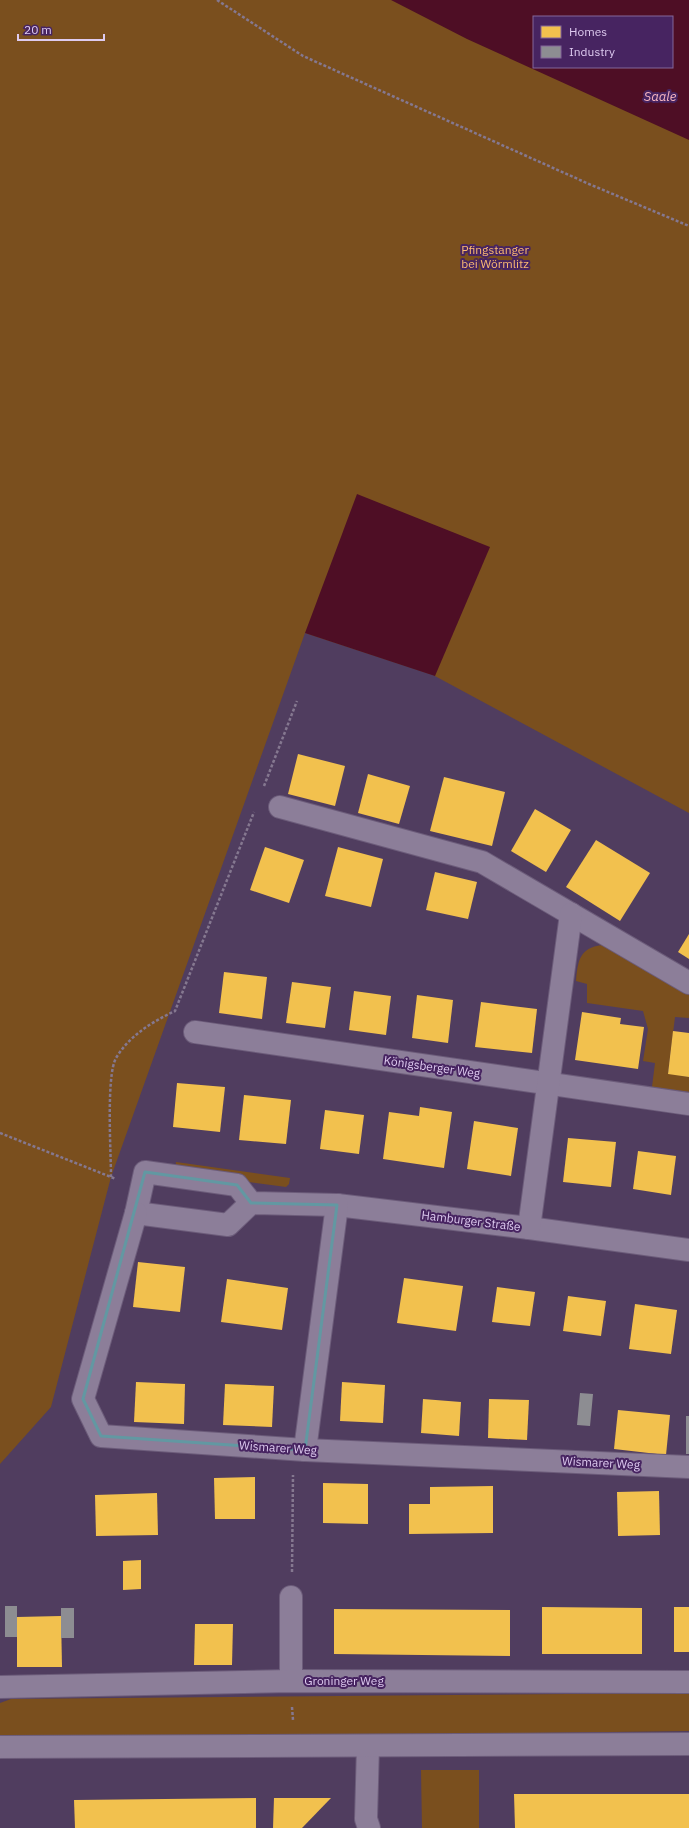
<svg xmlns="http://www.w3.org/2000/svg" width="689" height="1828" viewBox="0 0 689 1828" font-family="'IBM Plex Sans',sans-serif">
	<rect width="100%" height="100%" fill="#503d5f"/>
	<g fill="#7a4f1e" fill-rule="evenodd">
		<path d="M0 0H689V813L433 675 305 633 111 1177 51 1407 0 1464ZM534 17H672V67H534Z"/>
		<path d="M602 945 689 994V1018L675 1017 668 1073 689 1077V1092L652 1087 655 1063 643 1061 648 1029 643 1011 587 1003V984L576 981C578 961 579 948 602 945Z"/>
		<path d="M176 1162 290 1178 289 1184 286 1187 175 1172Z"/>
		<path d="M689 1693V1731L9 1739 0 1735V1703L11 1699Z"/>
		<path d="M421 1770H479V1828H422Z"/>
	</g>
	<g fill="#4e0e25" fill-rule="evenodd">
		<path d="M391 0H689V140L467 39ZM534 17H672V67H534Z"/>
		<path d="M357 494 490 547 435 676 305 633Z"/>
	</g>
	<g fill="#f2c14e">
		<path d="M298 754 345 766 335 806 288 794Z"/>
		<path d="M368 774 410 786 399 824 358 813Z"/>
		<path d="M444 777 505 792 492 846 430 831Z"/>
		<path d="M535 809 571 830 546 872 511 851Z"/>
		<path d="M596 840 650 873 620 921 566 887Z"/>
		<path d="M265 847 304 860 289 903 250 890Z"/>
		<path d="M338 847 383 859 371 907 325 896Z"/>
		<path d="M435 872 477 882 468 919 426 910Z"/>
		<path d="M689 934V959L678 952Z"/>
		<path d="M224 972 267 977 262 1019 219 1013Z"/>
		<path d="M292 982 331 987 325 1028 286 1023Z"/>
		<path d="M354 991 391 996 386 1035 349 1030Z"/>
		<path d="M417 995 453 1000 448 1043 412 1038Z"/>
		<path d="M481 1002 537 1009 532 1053 475 1047Z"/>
		<path d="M582 1012 621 1018 620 1024 644 1027 638 1069 575 1060Z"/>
		<path d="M673 1031 689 1033V1077L668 1074Z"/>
		<path d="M177 1083 225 1087 220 1132 173 1127Z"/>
		<path d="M244 1095 291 1100 286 1144 239 1140Z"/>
		<path d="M420 1107 452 1112 444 1168 383 1159 389 1112 419 1116Z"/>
		<path d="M325 1110 364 1115 359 1154 320 1149Z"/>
		<path d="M474 1121 518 1128 511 1176 467 1169Z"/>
		<path d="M568 1138 616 1142 611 1187 563 1182Z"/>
		<path d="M638 1151 676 1156 671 1195 633 1189Z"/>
		<path d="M138 1262 185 1267 180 1312 133 1307Z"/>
		<path d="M404 1278 463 1286 456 1331 397 1323Z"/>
		<path d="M227 1279 288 1288 282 1330 221 1322Z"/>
		<path d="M497 1287 535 1292 530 1326 492 1322Z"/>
		<path d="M568 1296 606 1301 601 1336 563 1331Z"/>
		<path d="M635 1304 677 1310 671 1354 629 1349Z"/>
		<path d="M136 1382 185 1384 184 1424 134 1422Z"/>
		<path d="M342 1382 385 1385 383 1423 340 1421Z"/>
		<path d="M225 1384 274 1386 272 1427 223 1425Z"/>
		<path d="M423 1399 461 1402 459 1436 421 1433Z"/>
		<path d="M489 1399 529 1400 527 1440 488 1438Z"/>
		<path d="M618 1410 670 1415 666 1455 614 1449Z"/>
		<path d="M255 1477V1519H215L214 1478Z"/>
		<path d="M323 1483 368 1484V1524L323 1523Z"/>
		<path d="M493 1486V1533L409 1534V1504H430V1487Z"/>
		<path d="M659 1491 660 1535 618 1536 617 1492Z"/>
		<path d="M157 1493 158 1535 96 1536 95 1495Z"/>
		<path d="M141 1560V1589L123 1590V1561Z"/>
		<path d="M542 1607 642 1608V1654H542Z"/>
		<rect x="674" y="1607" width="15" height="45"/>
		<path d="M334 1609 510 1610V1656L334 1654Z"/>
		<path d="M61 1616 62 1667H17V1617Z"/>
		<path d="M195 1624H233L232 1665H194Z"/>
		<path d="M514 1794H689V1828H515Z"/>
		<path d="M256 1798V1828H75L74 1800Z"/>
		<path d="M274 1798H331L302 1828H273Z"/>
	</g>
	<g fill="#8d8d92">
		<path d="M580 1393 593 1394 590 1426 577 1425Z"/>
		<rect x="686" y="1416" width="3" height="38"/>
		<rect x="5" y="1606" width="12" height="31"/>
		<rect x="61" y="1608" width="13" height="30"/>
	</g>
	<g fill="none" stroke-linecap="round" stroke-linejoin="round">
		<defs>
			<g id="minor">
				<path d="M280 807 482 862 689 983"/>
				<path d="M195 1032 689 1104"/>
				<path d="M251 1203 237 1185 145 1172 136 1213 228 1225 251 1203 337 1205 529 1228 689 1250"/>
				<path d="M136 1213 83 1399 101 1436 305 1450 689 1467"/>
				<path d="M529 1228 571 914"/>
				<path d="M305 1450 337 1205"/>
				<path d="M291 1681V1597"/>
				<path d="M0 1687 291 1681 689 1682"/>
				<path d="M368 1746 366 1819 369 1828"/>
				<path d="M0 1747 689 1744"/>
			</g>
		</defs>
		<use href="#minor" stroke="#6c5c7a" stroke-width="24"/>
		<g stroke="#857890" stroke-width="2.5" stroke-dasharray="3 2" stroke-linecap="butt">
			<path d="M217 0 303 56 589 184 689 226"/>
			<path d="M264 786 297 701"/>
			<path d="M0 1133 116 1179"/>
			<path d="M111 1177C111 1153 106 1076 116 1058 130 1035 152 1022 175 1011L254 812"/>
			<path d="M292 1572 293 1475"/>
			<path d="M292 1707 293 1720"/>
		</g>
		<use href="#minor" stroke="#8c7e99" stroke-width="22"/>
	</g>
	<path fill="none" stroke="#6298a2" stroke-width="3" stroke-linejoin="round" d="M145 1172 237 1185 251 1203 337 1205 305 1450 101 1436 83 1399Z"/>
	<g text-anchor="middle" stroke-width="4" stroke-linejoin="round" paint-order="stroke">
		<g font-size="12" fill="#fbba71" stroke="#472461">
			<text x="495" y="254">Pfingstanger<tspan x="495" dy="14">bei Wörmlitz</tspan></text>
		</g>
		<g font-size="12" fill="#decbf0" stroke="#472461">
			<text transform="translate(432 1067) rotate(8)" y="4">Königsberger Weg</text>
			<text transform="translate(471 1221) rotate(7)" y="4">Hamburger Straße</text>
			<text transform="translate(278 1448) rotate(4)" y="4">Wismarer Weg</text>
			<text transform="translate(601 1463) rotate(3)" y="4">Wismarer Weg</text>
			<text x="344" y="1685">Groninger Weg</text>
		</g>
		<g font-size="13" font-style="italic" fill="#f5b3be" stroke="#472461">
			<text x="660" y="101">Saale</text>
		</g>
	</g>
	<rect x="533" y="16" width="140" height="52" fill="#472461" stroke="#83679a"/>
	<rect x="541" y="26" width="20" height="12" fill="#f2c14e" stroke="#83679a"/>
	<text x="569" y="36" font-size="12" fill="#decbf0">Homes</text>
	<rect x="541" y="46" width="20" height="12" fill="#8d8d92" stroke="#83679a"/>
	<text x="569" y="56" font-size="12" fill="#decbf0">Industry</text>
	<path d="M18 34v6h86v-6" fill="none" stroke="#decbf0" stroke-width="2"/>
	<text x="24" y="34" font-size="12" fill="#decbf0" stroke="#472461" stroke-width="3" paint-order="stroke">20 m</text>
</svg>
